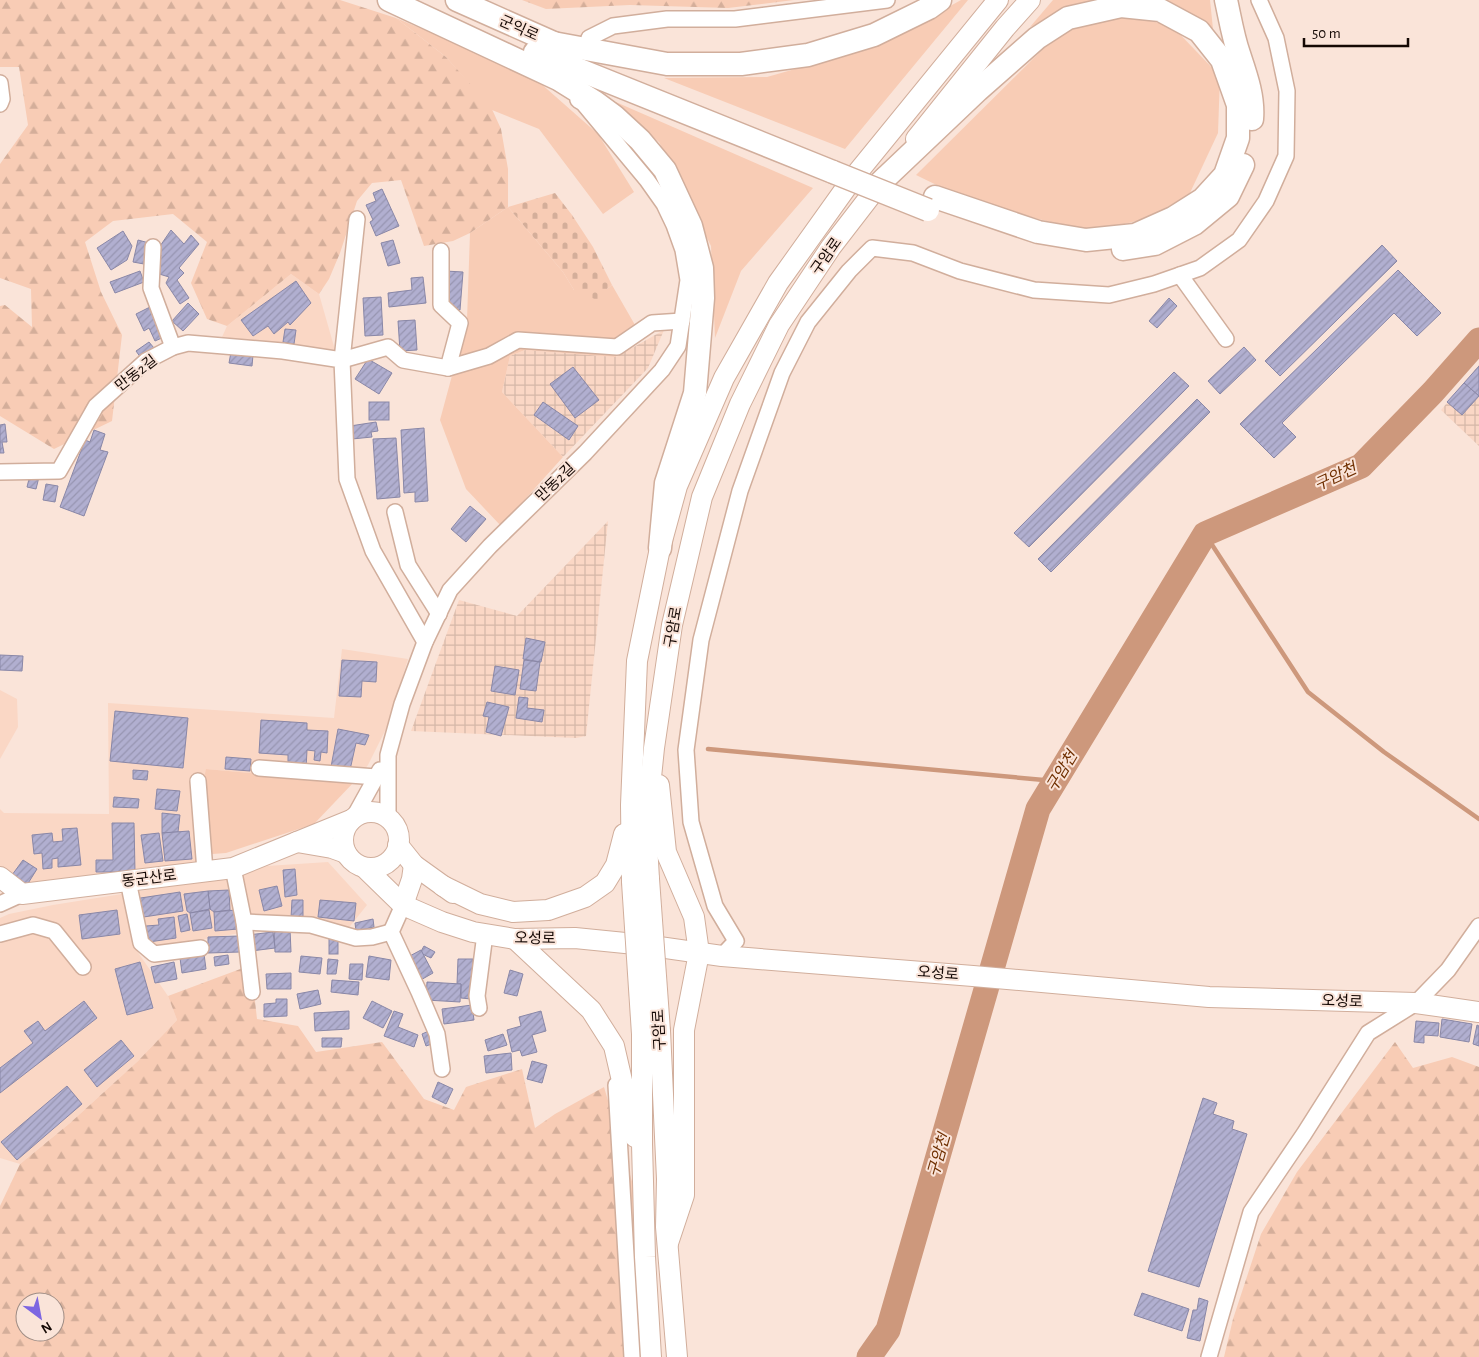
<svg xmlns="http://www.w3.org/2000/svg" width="1479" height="1357" viewBox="0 0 1479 1357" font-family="'Alegreya Sans','Noto Sans KR',sans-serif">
	<defs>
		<pattern id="industrial-grid" width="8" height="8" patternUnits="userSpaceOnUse" patternTransform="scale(1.25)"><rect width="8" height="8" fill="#fad7c5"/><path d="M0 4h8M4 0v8" fill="none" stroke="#d5b7a8"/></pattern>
		<pattern id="forest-firs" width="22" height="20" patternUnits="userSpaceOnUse" patternTransform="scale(1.25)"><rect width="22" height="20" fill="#f8ccb5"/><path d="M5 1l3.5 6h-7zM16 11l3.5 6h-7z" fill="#d4ae9a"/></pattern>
		<pattern id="cemetery-stones" width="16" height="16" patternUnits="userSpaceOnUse" patternTransform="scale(1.25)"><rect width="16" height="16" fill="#f8ccb5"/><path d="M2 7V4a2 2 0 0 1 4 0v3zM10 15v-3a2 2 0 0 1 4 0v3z" fill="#d4ae9a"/></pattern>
		<pattern id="building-hatch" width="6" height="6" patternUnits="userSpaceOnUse" patternTransform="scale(1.25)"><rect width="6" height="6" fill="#b1afd0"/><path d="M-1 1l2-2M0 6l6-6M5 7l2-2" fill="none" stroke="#9795b1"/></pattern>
	</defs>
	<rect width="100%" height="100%" fill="#fae4d9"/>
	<g fill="#fad7c5">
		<path d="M291 274 319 294 335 350 222 337 227 326Z"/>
		<path d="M342 649 408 659 387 727 368 765 354 782 206 769 200 866 23 889 0 872V809L4 813 109 814 108 703 334 718Z"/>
		<path d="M0 690 17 699 18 727 0 759Z"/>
		<path d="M328 862 367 905 347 930 247 918 240 933 137 951 168 996 177 1020 138 1061 70 1123 20 1164 0 1158V918L9 914 53 905 222 878 267 866Z"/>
	</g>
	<g fill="url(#industrial-grid)">
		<path d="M664 330 648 368 563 457 502 392 510 356 525 350 616 357Z"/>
		<path d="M1479 365V446L1441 410Z"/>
		<path d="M608 521 586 736 576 738 411 731 459 600 517 616Z"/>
	</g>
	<g fill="#f8ccb5">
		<path d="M961 0H968L845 149 664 78 767 77 883 44Z"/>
		<path d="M1053 0H1096L1030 27Z"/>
		<path d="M1131 0H1210L1213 29 1160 1Z"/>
		<path d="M1126 15 1172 26 1220 76 1218 133 1189 195 1147 218 1095 232 1038 219 953 193 916 175 1064 28Z"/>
		<path d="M396 18 530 74 598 134 634 192 603 214 539 129 492 110 446 57Z"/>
		<path d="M602 96 813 188 741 271 715 338 711 246 659 142Z"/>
		<path d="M508 207 563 272 574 290 607 289 612 285 635 325 616 357 525 350 510 356 502 392 563 457 501 526 466 489 440 420 467 320 470 233Z"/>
		<path d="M206 769 354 782 314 824 226 853 199 855 196 814Z"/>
	</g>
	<g fill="url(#forest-firs)" fill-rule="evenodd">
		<path d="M0 0H340L396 18 446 57 491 107 501 129 508 169V207L470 233 453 241 424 246 401 180 372 183 357 201 340 253 329 279 319 294 291 274 227 326 207 319 191 283 207 242 173 214 113 221 85 242 101 292 122 335 112 421 54 449 0 416V306L5 305 32 327 31 289 0 278V164L28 125 19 67H0Z"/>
		<path d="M522 0H794L728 8 630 5 546 9Z"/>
		<path d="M251 965 257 1019 298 1026 316 1052 382 1042 424 1099 454 1110 466 1087 522 1069 535 1128 555 1114 604 1087 633 1185 640 1357H0V1206L20 1164 70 1123 138 1061 177 1020 168 996ZM25 1302H55V1332H25Z"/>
		<path d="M1395 1042 1413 1068 1452 1057 1479 1067V1357H1224L1233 1319 1261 1234 1297 1172Z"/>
	</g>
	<path fill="url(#cemetery-stones)" d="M555 193 572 215 593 247 612 285 607 289 599 301 574 290 563 272 508 207Z"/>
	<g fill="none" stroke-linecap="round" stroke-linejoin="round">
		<g stroke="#cd987c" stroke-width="4.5">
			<path d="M1205 534 1308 692 1384 752 1479 819"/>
			<path d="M708 749 1055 781"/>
		</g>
		<path stroke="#cd987c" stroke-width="25" d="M869 1357 888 1330 1038 809 1205 534 1361 466 1433 392 1479 340"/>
	</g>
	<g fill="url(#building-hatch)" stroke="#8987a7">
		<path d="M382 189 399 226 376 236 370 222 373 220 366 205 376 201 373 193Z"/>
		<path d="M171 230 184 244 191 235 199 244 179 268 184 273 177 280 189 298 180 304 166 283 169 277 156 273 161 255 156 252Z"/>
		<path d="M123 231 132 246 127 260 111 270 97 248Z"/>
		<path d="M138 240 149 243 144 264 133 262Z"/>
		<path d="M393 240 400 263 388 266 381 243Z"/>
		<path d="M1382 245 1397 261 1280 376 1265 361Z"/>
		<path d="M1398 270 1441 313 1417 336 1394 313 1282 423 1296 437 1274 458 1240 424Z"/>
		<path d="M140 271 144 282 115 293 110 282Z"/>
		<path d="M445 271 463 272 460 310 450 309 451 303H445Z"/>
		<path d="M423 277 426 303 389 307 388 293 412 290 411 278Z"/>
		<path d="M296 281 311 303 290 325 288 322 274 334 268 326 253 336 241 320Z"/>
		<path d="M381 297 383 335 365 336 363 298Z"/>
		<path d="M1169 298 1177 306 1157 328 1149 321Z"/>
		<path d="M188 303 199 314 183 331 172 321Z"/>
		<path d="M150 307 164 337 155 341 149 328 144 331 136 314Z"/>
		<path d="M415 320 417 350 400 351 398 321Z"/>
		<path d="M285 329 296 330 294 344 283 342Z"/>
		<path d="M149 342 154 348 141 358 136 351Z"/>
		<path d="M1244 347 1256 360 1220 394 1208 381Z"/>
		<path d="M231 352 253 355 252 366 229 363Z"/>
		<path d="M368 359 392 373 379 394 355 379Z"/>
		<path d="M1479 366V396L1464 383Z"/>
		<path d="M573 367 599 400 575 418 550 384Z"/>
		<path d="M1174 372 1189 386 1029 547 1014 533Z"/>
		<path d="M1464 383 1479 396 1462 415 1447 402Z"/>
		<path d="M1197 399 1210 412 1051 572 1038 559Z"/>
		<rect x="369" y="402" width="20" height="18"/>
		<path d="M543 402 578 426 569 440 534 415Z"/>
		<path d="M376 422 378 431 371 432 372 437 352 439 350 426Z"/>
		<path d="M5 424 7 442H2L4 453H0V425Z"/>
		<path d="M424 428 428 501 415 502V492L404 493 401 430Z"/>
		<path d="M94 430 105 434 100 450 108 452 84 516 60 507 85 440 90 442Z"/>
		<path d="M396 438 400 497 377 499 373 439Z"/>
		<path d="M30 475 39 477 36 489 27 487Z"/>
		<path d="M46 484 58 486 55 502 43 500Z"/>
		<path d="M470 506 486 519 466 542 451 529Z"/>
		<path d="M526 638 545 642 541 662 523 659Z"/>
		<path d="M0 655 23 656 22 671 0 670Z"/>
		<path d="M342 660 377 662 376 682 362 681 361 697 339 696Z"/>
		<path d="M524 660 540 662 536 691 520 689Z"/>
		<path d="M495 666 519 670 515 695 491 691Z"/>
		<path d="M519 697 528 698 527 708 544 710 542 722 516 718Z"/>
		<path d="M487 702 509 707 501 736 486 732 489 717 483 716Z"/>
		<path d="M115 711 188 718 183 768 110 761Z"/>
		<path d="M261 720 307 723V730L328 731 327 753 321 752 320 761 314 760 315 751 307 750 306 769 288 768V755L259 753Z"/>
		<path d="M338 729 369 735 365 745 356 743 350 770 331 767Z"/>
		<path d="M226 757 251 759 250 771 225 769Z"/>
		<path d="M133 770 148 771 147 780 133 779Z"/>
		<path d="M157 789 180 791 177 811 155 809Z"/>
		<path d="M114 797 139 799 138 808 113 807Z"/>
		<path d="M162 813 180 815 178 832 162 833Z"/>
		<path d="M112 823H134L135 872H96V860H113Z"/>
		<path d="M77 828 81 865 58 867V858L52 859V868L43 869 42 853 34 854 32 835 52 833 53 842 63 841 62 829Z"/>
		<path d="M189 831 192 859 165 861 162 833Z"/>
		<path d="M159 833 163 861 145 863 141 835Z"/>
		<path d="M23 860 37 869 27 885 12 875Z"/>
		<path d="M295 869 297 895 285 897 283 870Z"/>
		<path d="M277 886 282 906 264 911 259 890Z"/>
		<path d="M229 890 230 910 214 912 210 909 208 891Z"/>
		<path d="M208 891 210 909 190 913 187 911 184 894Z"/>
		<path d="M180 892 183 911 137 918 134 899Z"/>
		<path d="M292 900H303V919L291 918Z"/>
		<path d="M320 900 356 903 354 921 318 917Z"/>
		<path d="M117 910 120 934 82 939 79 915Z"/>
		<path d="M209 910 212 928 193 931 190 913Z"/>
		<path d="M236 910 238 929 215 931 214 912Z"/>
		<path d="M187 914 190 930 181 932 178 916Z"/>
		<path d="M174 917 176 938 149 942 146 926 159 925 158 919Z"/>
		<path d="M373 919 374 927 356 931 355 923Z"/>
		<path d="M290 929 291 952H275L274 930Z"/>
		<path d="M273 932 275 948 251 951 248 935Z"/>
		<path d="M239 936 240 952 208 953V937Z"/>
		<rect x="329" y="938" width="9" height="16"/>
		<path d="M424 946 435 952 431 958 420 953Z"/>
		<path d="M421 950 433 973 419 981 406 958Z"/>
		<path d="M204 954 206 969 182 973 180 958Z"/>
		<path d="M228 955 229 964 215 966 214 957Z"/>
		<path d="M301 956 322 958 320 974 299 972Z"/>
		<path d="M369 956 391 960 389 980 366 977Z"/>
		<path d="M328 959 338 960 336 974H327Z"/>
		<path d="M458 959H473L471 999 461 998V984H457Z"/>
		<path d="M140 962 153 1008 127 1015 115 969Z"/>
		<path d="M174 962 177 979 155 983 151 967Z"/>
		<path d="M350 964H363L362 980 349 979Z"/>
		<path d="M510 970 523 974 517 996 504 993Z"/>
		<path d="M291 973V989H267L266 974Z"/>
		<path d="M332 980 359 982 358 995 331 992Z"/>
		<path d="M427 982 461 984 460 1002 426 1000Z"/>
		<path d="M318 990 321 1004 300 1009 297 994Z"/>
		<path d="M276 999H287V1016L264 1017V1004L276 1003Z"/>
		<path d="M84 1001 97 1018 0 1093V1068L33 1043 24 1031 38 1021 45 1031Z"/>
		<path d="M372 1001 392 1011 383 1028 363 1018Z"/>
		<path d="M472 1005 474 1020 444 1024 442 1009Z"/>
		<path d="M349 1011V1029L315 1031 314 1013Z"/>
		<path d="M394 1011 403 1014 398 1027 418 1035 414 1047 384 1036Z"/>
		<path d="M541 1011 546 1031 532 1035 537 1052 522 1056 520 1050 512 1052 507 1030 521 1026 519 1017Z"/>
		<path d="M1442 1019 1472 1024 1469 1042 1440 1037Z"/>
		<path d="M1416 1021 1439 1023 1438 1036 1424 1035V1043L1414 1042Z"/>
		<path d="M1477 1025 1479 1026V1046L1473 1044Z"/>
		<path d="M431 1030 435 1043 426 1046 422 1034Z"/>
		<path d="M503 1034 507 1045 488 1051 485 1040Z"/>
		<path d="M322 1038H342L341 1047H322Z"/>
		<path d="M121 1040 134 1056 97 1087 84 1070Z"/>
		<path d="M511 1053 512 1070 486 1073 484 1056Z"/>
		<path d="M532 1061 547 1065 542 1083 527 1079Z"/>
		<path d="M438 1082 453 1089 446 1104 432 1097Z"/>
		<path d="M67 1086 82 1104 17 1160 1 1142Z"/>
		<path d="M1203 1098 1217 1103 1213 1114 1234 1121 1232 1129 1247 1134 1199 1287 1148 1271Z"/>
		<path d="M1142 1293 1189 1309 1182 1331 1134 1315Z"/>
		<path d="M1199 1298 1208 1301 1200 1341 1187 1338 1193 1310H1197Z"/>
	</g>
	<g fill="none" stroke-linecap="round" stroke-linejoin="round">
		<defs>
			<g id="minor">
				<path d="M589 38 613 26 667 19H735L887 0"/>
				<path d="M0 83 2 99 0 104"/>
				<path d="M357 219 342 360 388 347 403 360 448 368 489 356 518 340 617 347 652 323 682 321"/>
				<path d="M153 247 151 288 173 347"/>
				<path d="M441 251V305L460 323 448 368"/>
				<path d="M1180 275 1226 339"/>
				<path d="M0 472 59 471 96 406 146 361 173 347 188 343 283 351 342 360 347 479 373 551 425 642"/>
				<path d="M395 512 408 565 439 614"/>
				<path d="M259 768 376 777"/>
				<path d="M198 781 205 871"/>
				<path d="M354 817 380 770"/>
				<path d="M388 818V755L402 704 425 642 450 590 490 546 585 453 662 370 678 346 688 280 683 250 674 225 664 204 647 180 583 103 578 100"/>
				<path d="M233 868 244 922 252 992"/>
				<path d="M128 881 141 943 154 954 201 948"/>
				<path d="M0 904 22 894"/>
				<path d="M403 905 391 932 419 992 437 1034 442 1069"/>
				<path d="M244 922 311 925 356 938 372 937 391 932"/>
				<path d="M0 934 33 925 54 931 83 967"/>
				<path d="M722 956 736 941 715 906 691 822 686 750 701 640 740 491 782 373 808 322 849 271 872 248 913 253 960 271 1034 290 1109 295 1154 284 1200 268 1239 240 1266 201 1286 156 1287 91 1276 38 1259 0"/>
				<path d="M479 1008 477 996 485 934"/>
				<path d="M616 1085 632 1357"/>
				<path d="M1209 1357 1251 1212 1304 1134 1368 1033 1416 1003 1448 970 1479 926"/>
			</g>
			<g id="major">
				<path d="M916 139 1005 28 1030 0"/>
				<path d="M659 785 666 852 694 917 699 953 684 1030V1195L668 1243"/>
				<circle cx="371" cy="840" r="28"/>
				<path d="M297 842 332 848 346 853"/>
				<path d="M398 845 414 865 453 893"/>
				<path d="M365 868 403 905 442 922 473 932 515 939 575 938 645 945 722 956 973 976 1209 997 1416 1003 1479 1012"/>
				<path d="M0 877 22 894 233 868 351 820"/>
				<path d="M649 879 646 826 654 748 672 625 702 497 740 404 779 325 831 247 885 177"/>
				<path d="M632 882 631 805 637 661 660 548 677 486 724 378 778 283 853 178 998 0"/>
				<path d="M443 886 480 904 513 912 548 910 585 897 605 883 616 865 624 834"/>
				<path d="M403 905 412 879 414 865"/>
				<path d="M515 939 591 1010 614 1046 635 1137"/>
				<path d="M660 1031 667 1179 666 1227 677 1357"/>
				<path d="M642 1034V1144L645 1257 651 1357"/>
			</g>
			<g id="highway">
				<path d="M389 0 558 79 595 102 614 116 640 140 665 170 691 226 702 268 703 298 695 393 666 483 660 548"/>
				<path d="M457 0 565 48"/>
				<path d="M1226 0C1230 18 1233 37 1239 54 1246 75 1254 97 1252 119"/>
				<path d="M553 43 667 64H741L808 55 874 35 929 8 940 0"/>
				<path d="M535 52 833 172"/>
				<path d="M880 183 978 90 1037 38 1068 18 1121 6 1160 10 1199 31 1222 60 1238 105V138L1225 175 1203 199 1173 218 1135 235 1086 240 1038 232 935 197"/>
				<path d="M1123 249 1155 244 1194 224 1228 196 1243 165"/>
			</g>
		</defs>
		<use href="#minor" stroke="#d1ae9c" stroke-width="18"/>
		<use href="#major" stroke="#d1ae9c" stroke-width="22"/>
		<use href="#highway" stroke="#d1ae9c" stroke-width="25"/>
		<use href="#minor" stroke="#fff" stroke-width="15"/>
		<use href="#major" stroke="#fff" stroke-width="20"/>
		<use href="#highway" stroke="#fff" stroke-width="22"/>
		<defs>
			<g id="major-bridge">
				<path d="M649 879 660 1031"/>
				<path d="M632 882 642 1034"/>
			</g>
			<path id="highway-bridge" d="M833 172 928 210"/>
		</defs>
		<use href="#major-bridge" stroke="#d1ae9c" stroke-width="22" stroke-linecap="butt"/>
		<use href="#highway-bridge" stroke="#d1ae9c" stroke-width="25" stroke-linecap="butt"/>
		<use href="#major-bridge" stroke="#fff" stroke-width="20"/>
		<use href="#highway-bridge" stroke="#fff" stroke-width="22"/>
	</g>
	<g text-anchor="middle" stroke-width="4" stroke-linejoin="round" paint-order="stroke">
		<g font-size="15" fill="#140804" stroke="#fae4d9">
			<text transform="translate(519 28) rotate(24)" y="5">군익로</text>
			<text transform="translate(826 256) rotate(-55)" y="5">구암로</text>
			<text transform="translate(136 373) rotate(-38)" y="5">만동2길</text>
			<text transform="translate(555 482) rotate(-44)" y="5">만동2길</text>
			<text transform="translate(673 627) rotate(-80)" y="5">구암로</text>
			<text transform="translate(149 878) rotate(-7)" y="5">동군산로</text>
			<text transform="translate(535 938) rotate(1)" y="5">오성로</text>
			<text transform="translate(938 973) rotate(4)" y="5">오성로</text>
			<text transform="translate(1342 1001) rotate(2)" y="5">오성로</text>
			<text transform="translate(659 1030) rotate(-93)" y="5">구암로</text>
		</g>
		<g font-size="16" font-style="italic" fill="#6f2f00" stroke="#fae4d9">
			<text transform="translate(1335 476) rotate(-25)" y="6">구암천</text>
			<text transform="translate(1061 771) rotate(-59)" y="6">구암천</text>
			<text transform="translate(938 1155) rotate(-74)" y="6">구암천</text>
		</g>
	</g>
	<g transform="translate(40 1317) rotate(148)"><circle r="24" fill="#fae4d9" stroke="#9e8c84"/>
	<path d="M0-4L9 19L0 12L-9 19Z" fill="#7d66e1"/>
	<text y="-8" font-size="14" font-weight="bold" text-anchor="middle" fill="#140804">N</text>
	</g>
	<path d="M1304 38v8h104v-8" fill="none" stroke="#140804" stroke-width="2.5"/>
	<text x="1312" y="38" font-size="15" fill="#140804" stroke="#fae4d9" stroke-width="4" paint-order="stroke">50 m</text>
</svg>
